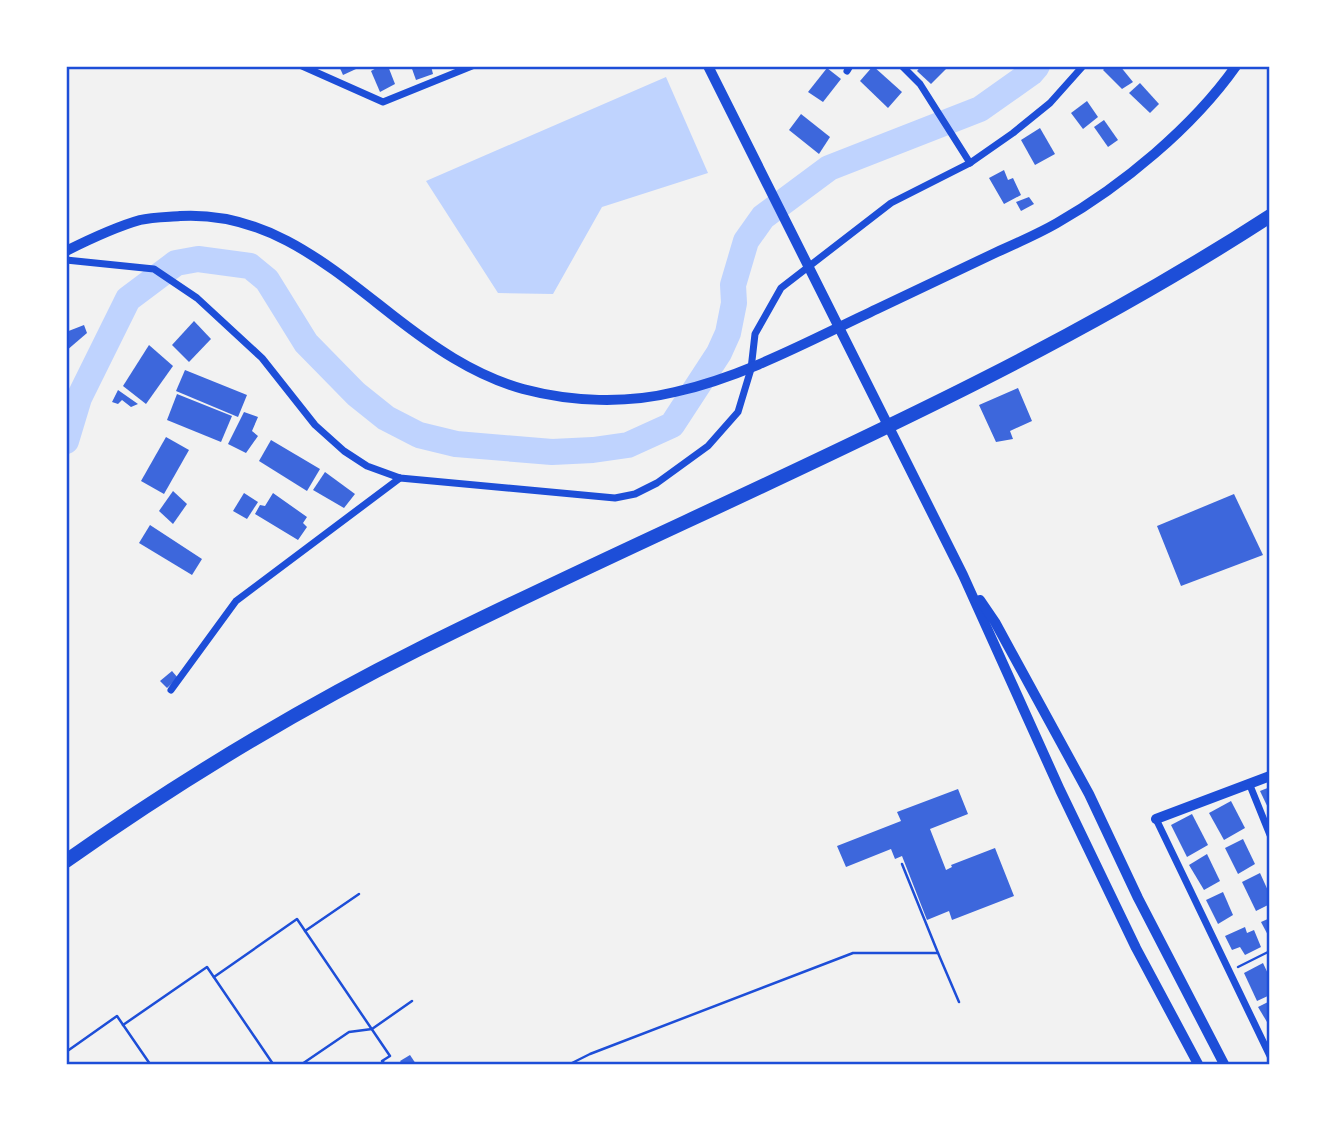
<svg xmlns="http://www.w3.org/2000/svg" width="1336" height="1131" viewBox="0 0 1336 1131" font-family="Arial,sans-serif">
	<rect width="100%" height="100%" fill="#f2f2f2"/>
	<path fill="#bfd3fe" d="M666 77 708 173 602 207 553 294 498 293 426 181Z"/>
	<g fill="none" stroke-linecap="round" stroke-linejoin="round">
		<path stroke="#bfd3fe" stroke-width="26" d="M66 441 79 398 128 299 176 263 198 259 250 266 267 280 306 343 356 394 386 418 419 435 456 444 552 452 593 450 628 445 672 425 719 353 728 333 734 303 733 285 746 241 763 217 829 168 980 109 1031 73 1037 66"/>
	</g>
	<g fill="#3d67dc">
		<path d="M339 66H355L356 69 343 75Z"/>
		<path d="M380 66H388L395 84 380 92 371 71Z"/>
		<path d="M411 66H431L433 74 416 80Z"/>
		<path d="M873 66 902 92 888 108 860 81Z"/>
		<path d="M921 66H949L931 84 917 71Z"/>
		<path d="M1107 66H1120L1133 82 1122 89 1103 70Z"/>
		<path d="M827 68 841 79 823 102 808 92Z"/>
		<path d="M1140 83 1159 104 1150 113 1129 93Z"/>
		<path d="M1087 101 1098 117 1083 129 1071 113Z"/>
		<path d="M801 114 830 137 819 154 789 130Z"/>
		<path d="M1104 120 1118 140 1108 147 1094 127Z"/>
		<path d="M1040 128 1055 154 1035 165 1021 140Z"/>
		<path d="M1004 170 1008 180 1013 178 1021 195 1004 204 989 178Z"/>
		<path d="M1029 197 1034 204 1021 211 1016 202Z"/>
		<path d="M194 321 211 339 189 362 172 345Z"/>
		<path d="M84 325 87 333 66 351V332Z"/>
		<path d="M149 345 173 366 146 404 123 386Z"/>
		<path d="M185 370 247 395 238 417 176 391Z"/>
		<path d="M1018 388 1032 421 1010 431 1013 439 996 442 979 405Z"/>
		<path d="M118 390 138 404 131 407 122 400 118 404 112 402Z"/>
		<path d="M177 394 232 416 221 442 167 420Z"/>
		<path d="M244 412 258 417 252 431 258 436 246 453 228 444Z"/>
		<path d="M166 437 189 450 164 494 141 481Z"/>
		<path d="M271 440 320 469 307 491 259 461Z"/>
		<path d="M325 472 355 494 344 508 313 490Z"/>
		<path d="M173 491 187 504 173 524 159 511Z"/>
		<path d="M244 493 258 502 247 519 233 511Z"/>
		<path d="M273 493 307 517 303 523 307 527 298 540 255 514 260 505 265 506Z"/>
		<path d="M1234 494 1263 555 1181 586 1157 526Z"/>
		<path d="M150 525 202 559 192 575 139 543Z"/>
		<path d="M172 671 178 678 167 688 160 681Z"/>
		<path d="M1270 787V812L1260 791Z"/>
		<path d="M958 789 968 814 930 829 946 870 952 867 951 865 995 848 1014 896 952 920 949 911 927 920 902 856 895 859 891 849 846 867 837 846 901 821 897 812Z"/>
		<path d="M1231 801 1245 828 1224 840 1209 813Z"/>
		<path d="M1192 814 1208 845 1187 857 1171 825Z"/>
		<path d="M1243 839 1255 864 1238 874 1225 848Z"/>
		<path d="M1207 854 1220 881 1204 890 1189 865Z"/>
		<path d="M1260 873 1270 895V904L1256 911 1242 882Z"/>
		<path d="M1223 892 1233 915 1218 924 1206 900Z"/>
		<path d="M1270 918V939L1261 922Z"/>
		<path d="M1245 927 1247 933 1254 930 1261 947 1245 955 1240 947 1232 950 1225 936Z"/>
		<path d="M1263 963 1270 978V995L1257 1001 1244 973Z"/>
		<path d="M1270 1001V1027L1258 1007Z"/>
		<path d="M410 1055 416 1064H402L400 1061Z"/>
	</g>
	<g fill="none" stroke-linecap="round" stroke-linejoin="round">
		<g stroke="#1d4ed8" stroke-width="2.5">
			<path d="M902 864 938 953"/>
			<path d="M305 931 359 894"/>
			<path d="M1238 967 1270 951"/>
			<path d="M214 977 297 919 390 1056 382 1061 385 1064"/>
			<path d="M123 1025 207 967 273 1064"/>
			<path d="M66 1052 117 1016 150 1064"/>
			<path d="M302 1064 349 1032 372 1029 412 1001"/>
			<path d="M570 1064 590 1054 853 953H938L959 1002"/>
		</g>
		<g stroke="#1d4ed8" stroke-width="7">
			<path d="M302 66 383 102 472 66"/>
			<path d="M902 66 920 84 970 163"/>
			<path d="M847 71 850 66"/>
			<path d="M66 260 154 269 197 298 262 358 315 425 344 451 367 466 400 478 615 498 635 494 657 483 708 446 738 412 751 369 755 334 781 288 891 203 970 163 1013 133 1050 103 1083 66"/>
			<path d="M171 690 236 601 400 478"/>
			<path d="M1249 783 1270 835"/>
			<path d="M1156 819 1270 1056"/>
		</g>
		<g stroke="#1d4ed8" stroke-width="10">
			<path d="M66 251C90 239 115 227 140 220 152 217 167 217 180 216 266 211 327 264 391 314 432 346 473 375 523 389 572 402 626 404 675 392 746 376 811 340 877 309 917 290 957 271 997 252 1017 243 1038 234 1057 223 1122 186 1193 127 1236 66"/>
			<path d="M1156 819 1270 776"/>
		</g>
		<g stroke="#1d4ed8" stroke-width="10">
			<path d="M708 66 963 575 1060 790 1136 948 1198 1064"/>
			<path d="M980 600 995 622 1089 794 1138 898 1224 1064"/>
		</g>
		<path stroke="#1d4ed8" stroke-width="14" d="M66 861C178 782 297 710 419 649 703 507 1002 390 1270 216"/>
	</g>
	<rect width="1336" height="1131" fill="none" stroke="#ffffff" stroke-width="136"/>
	<rect x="68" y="68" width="1200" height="995" fill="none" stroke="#1d4ed8" stroke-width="2.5"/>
</svg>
